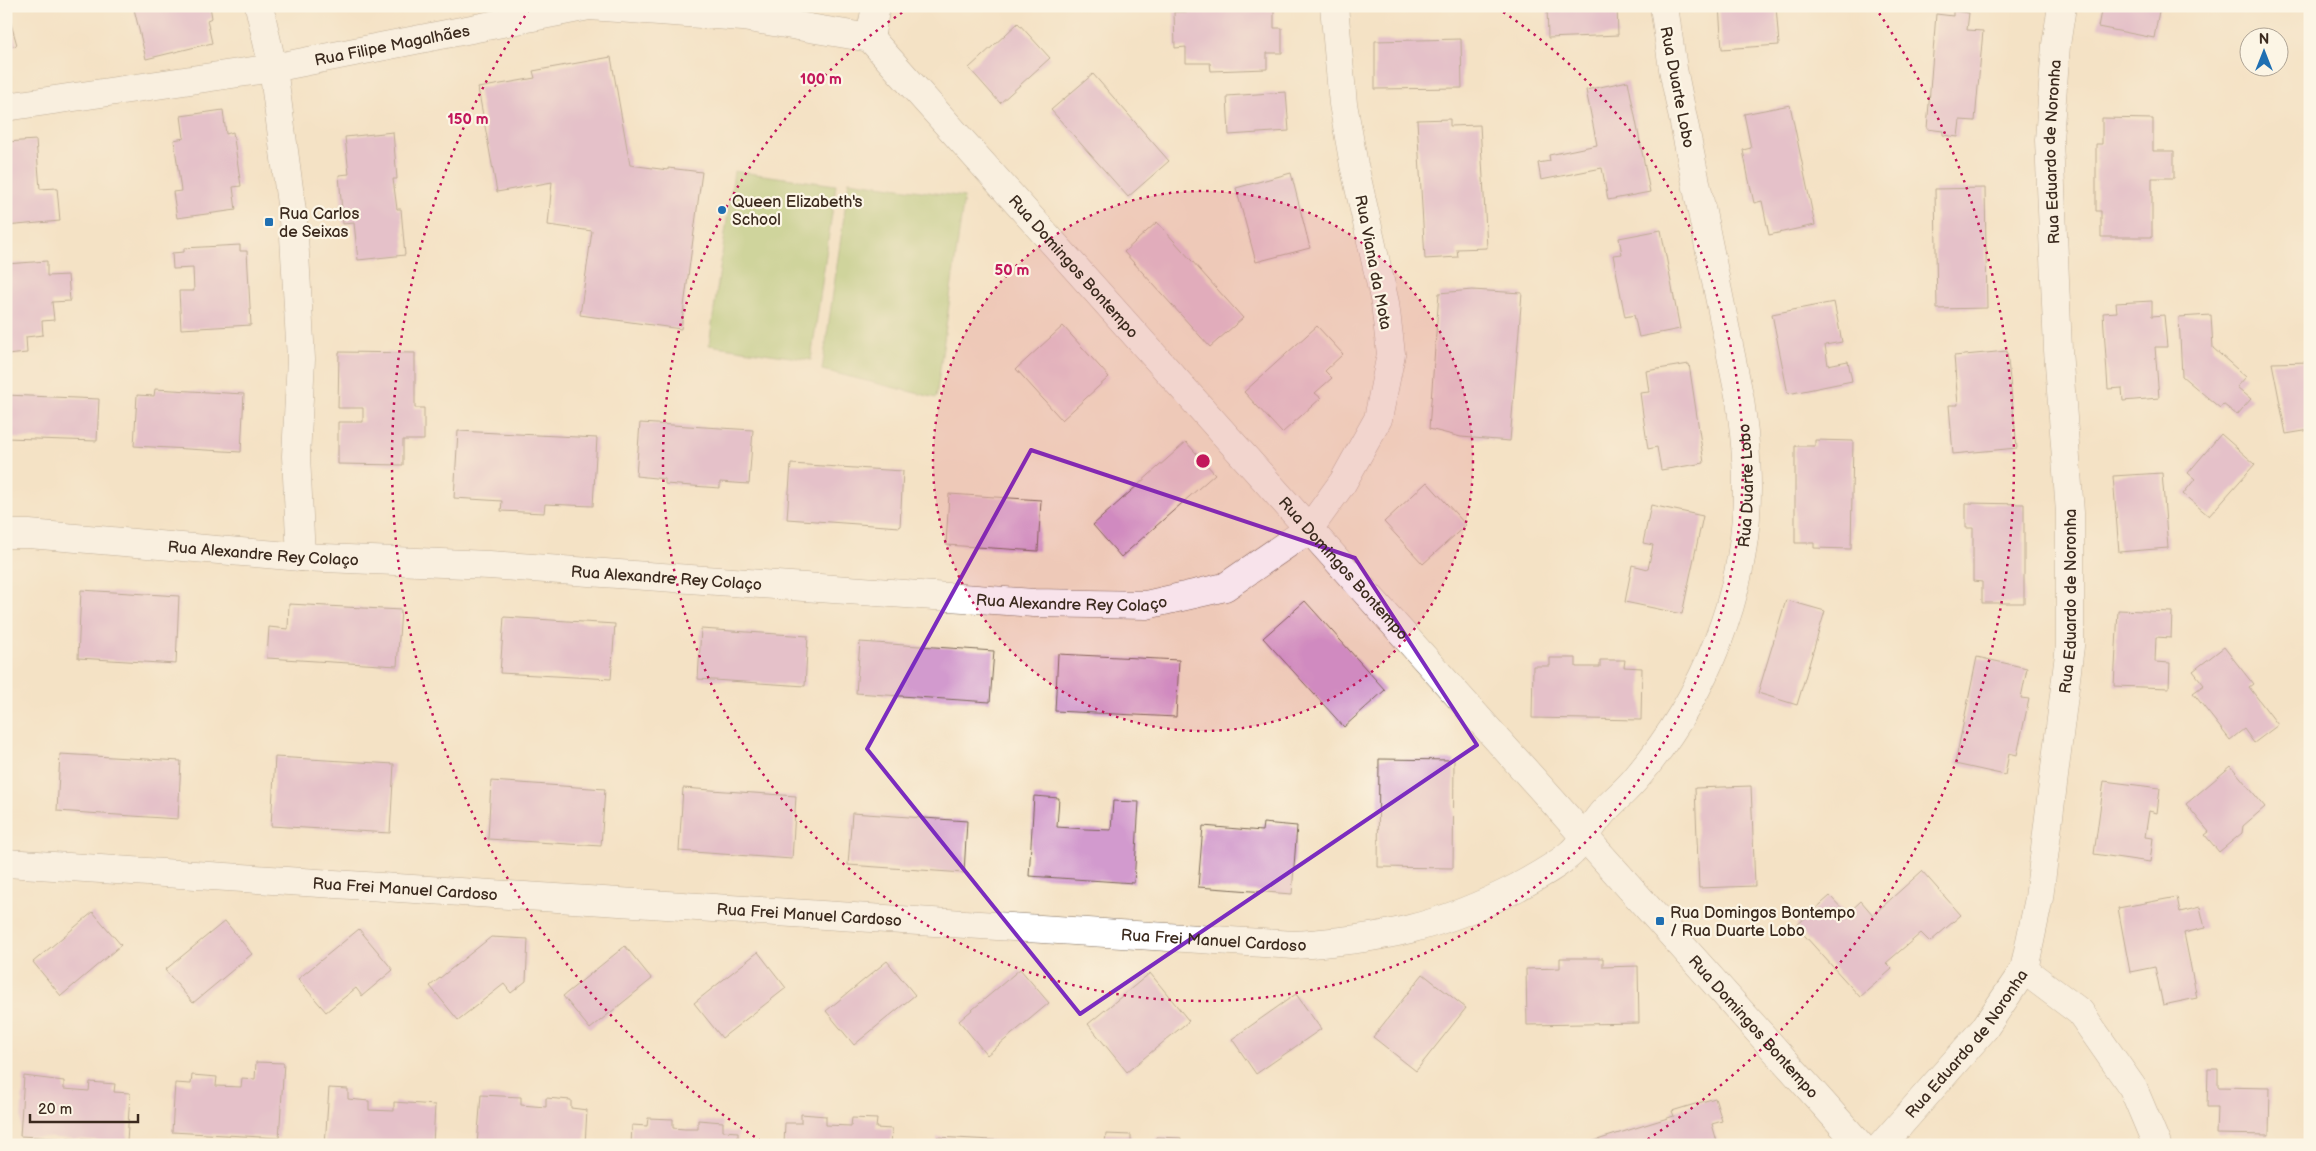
<svg xmlns="http://www.w3.org/2000/svg" width="2316" height="1151" viewBox="0 0 2316 1151" font-family="'Balsamiq Sans',sans-serif">
	<rect width="100%" height="100%" fill="#fcf5e5"/>
	<filter id="ink" filterUnits="userSpaceOnUse"><feTurbulence type="fractalNoise" baseFrequency=".02" numOctaves="2"/><feDisplacementMap in="SourceGraphic" scale="10" xChannelSelector="R" yChannelSelector="G"/><feConvolveMatrix kernelMatrix="1 2 1 2 8 2 1 2 1" color-interpolation-filters="sRGB"/></filter>
	<filter id="wash" filterUnits="userSpaceOnUse"><feTurbulence type="fractalNoise" baseFrequency=".0096" numOctaves="4" result="noise"/><feDisplacementMap in="SourceGraphic" scale="20" xChannelSelector="R" yChannelSelector="G"/><feGaussianBlur stdDeviation="1.12" result="paint"/><feColorMatrix in="noise" values="0 0 0 0 0 0 0 0 0 0 0 0 0 0 0 0 0 1.4 0 .05"/><feComposite in="paint" operator="in"/></filter>
	<g filter="url(#wash)">
		<rect width="100%" height="100%" fill="#f4e2c5"/>
		<g fill="#a3c36c" stroke="#6f7645">
			<path d="M734 171 836 185 811 360 709 345Z"/>
			<path d="M849 181 964 197 936 398 822 370Z"/>
		</g>
		<g id="blocks">
			<g fill="#d29ace">
				<path d="M6 6 17 45 6 48Z"/>
				<path d="M145 6H210L212 18 207 20 212 43 146 59 134 9Z"/>
				<path d="M1547 6H1617L1618 35 1548 38Z"/>
				<path d="M1719 6H1776L1779 45 1722 49Z"/>
				<path d="M2102 6H2160L2154 38 2098 27Z"/>
				<path d="M1274 10V28H1282V53H1267V69L1211 71 1210 63H1186V47L1175 48 1174 12Z"/>
				<path d="M1953 11 1969 13 1967 30 1983 31 1975 121 1960 120 1958 137 1943 135V131L1927 129 1936 14 1953 16Z"/>
				<path d="M1018 23 1050 58 1000 103 969 68Z"/>
				<path d="M1461 39 1462 88 1375 89V41Z"/>
				<path d="M611 57 630 165 668 170V168L702 172 681 329 580 315 592 231 548 225 552 182 497 192 478 88 535 78 533 71Z"/>
				<path d="M1093 74 1169 161 1128 197 1051 110Z"/>
				<path d="M1628 81 1650 192 1608 200 1602 168 1541 180 1538 163 1550 161 1549 155 1597 145 1586 90Z"/>
				<path d="M1286 92 1289 131 1229 135 1227 96Z"/>
				<path d="M1790 105 1815 225 1769 235 1762 201 1754 203 1748 176 1743 150 1751 148 1744 114Z"/>
				<path d="M223 110 226 134 233 132 241 186 233 187 236 210 177 218 173 192 181 191 174 140 184 138 181 116Z"/>
				<path d="M2102 118 2153 119V151H2174V178H2152V237H2101V211H2096V144H2102Z"/>
				<path d="M1450 119V126L1480 125 1487 248 1457 249 1458 257 1425 259 1417 120Z"/>
				<path d="M393 132 397 179H393L397 209H401L405 255 358 260 354 223 343 224 339 175 349 174 345 137Z"/>
				<path d="M36 140 40 189 57 188 60 221 6 226V142Z"/>
				<path d="M1291 173 1310 248 1256 262 1236 188Z"/>
				<path d="M1985 188 1987 308 1937 309 1935 189Z"/>
				<path d="M1157 222 1243 318 1210 347 1124 252Z"/>
				<path d="M1661 230 1680 329 1639 337 1634 315 1625 317 1613 255 1622 254 1619 238Z"/>
				<path d="M240 245V251H247L251 325 181 329 179 291H194L193 268 173 269 172 253 184 252V248Z"/>
				<path d="M47 261V276L68 275 70 301 52 302 54 320 42 321 43 335 26 337 27 353 6 355V264Z"/>
				<path d="M1472 290 1522 293 1510 441 1461 437 1429 429 1439 293Z"/>
				<path d="M2152 301V316L2164 315 2167 347H2155L2159 398 2123 401 2122 388 2108 389 2103 313 2117 312 2116 303Z"/>
				<path d="M1834 302 1842 342 1825 345 1828 365 1848 361 1852 381 1788 394 1772 314Z"/>
				<path d="M2211 315 2213 348 2246 377 2237 387 2251 399 2237 415 2223 404 2220 408 2182 376 2179 317Z"/>
				<path d="M1063 326 1109 377 1062 420 1016 369Z"/>
				<path d="M1317 326 1343 354 1325 371 1332 378 1315 393 1321 398 1282 433 1244 392Z"/>
				<path d="M2007 351 2017 448 1953 454 1949 405H1958L1954 356Z"/>
				<path d="M339 352 415 353V408H424V440H403V465L338 464V422H363V408H338Z"/>
				<path d="M2310 362V430L2286 434 2272 363Z"/>
				<path d="M1689 364 1704 463 1661 470 1657 447 1648 449 1644 422 1640 393 1649 392 1646 371Z"/>
				<path d="M155 389 244 394 241 452 134 446 137 395 154 396Z"/>
				<path d="M6 395 99 399 97 441 6 438Z"/>
				<path d="M640 423 753 430 749 484 720 482V488L665 484V479L636 476Z"/>
				<path d="M458 431 597 438 593 506 545 504 544 513 501 511 502 501 454 498Z"/>
				<path d="M2221 434 2255 464 2209 516 2183 494 2195 479 2188 473Z"/>
				<path d="M1815 440 1853 441 1851 549 1814 548V543H1795V446H1815Z"/>
				<path d="M1186 442 1215 474 1121 557 1093 525Z"/>
				<path d="M791 464 903 471 900 527 787 519Z"/>
				<path d="M2162 473 2168 548 2119 552 2113 476Z"/>
				<path d="M1427 482 1466 525 1423 564 1384 522Z"/>
				<path d="M949 494 1041 500 1038 551 946 545Z"/>
				<path d="M1966 503 2024 504V603H1982V582L1973 581V528H1966Z"/>
				<path d="M1651 505 1703 516 1682 614 1625 602 1632 565 1648 569 1653 545 1643 543Z"/>
				<path d="M81 590 179 596 176 664 78 658Z"/>
				<path d="M1786 600 1825 611 1797 705 1758 693Z"/>
				<path d="M1305 601 1385 690 1344 727 1263 638Z"/>
				<path d="M289 604 401 610 397 666 267 658 269 627 288 629Z"/>
				<path d="M2118 610 2172 612 2171 638 2156 637 2155 662 2170 663 2169 688 2114 686Z"/>
				<path d="M504 617 615 624 611 679 500 673Z"/>
				<path d="M701 629 808 636 805 686 698 679Z"/>
				<path d="M860 642 994 651 990 702 856 693Z"/>
				<path d="M2224 647 2253 684 2249 687 2278 725 2254 743 2244 729 2230 740 2193 693 2204 685 2193 671Z"/>
				<path d="M1058 654 1179 660 1176 717 1055 711Z"/>
				<path d="M1977 657 2027 668 2021 698 2029 699 2017 755 2009 753 2005 775 1955 764Z"/>
				<path d="M1550 658H1576V667H1600V660H1625L1624 667 1642 668 1641 720 1532 718 1533 666H1550Z"/>
				<path d="M60 754 181 761 178 819 57 811Z"/>
				<path d="M275 757 394 764 390 833 271 826Z"/>
				<path d="M1379 759 1454 760 1453 868 1378 867Z"/>
				<path d="M2231 766 2265 807 2243 826 2242 833 2219 852 2205 835 2209 832 2186 804Z"/>
				<path d="M491 781 605 789 601 846 488 839Z"/>
				<path d="M2104 781 2160 788 2157 813 2149 811 2145 837 2153 838 2150 862 2094 854Z"/>
				<path d="M1751 786 1755 886 1699 888 1695 788Z"/>
				<path d="M683 788 796 796 792 859 679 851Z"/>
				<path d="M1034 796 1059 798 1057 827 1085 829 1111 830 1113 801 1139 802 1134 883 1029 876Z"/>
				<path d="M852 813 967 821 964 873 848 865Z"/>
				<path d="M1263 823 1297 826 1292 894 1198 887 1203 826 1262 831Z"/>
				<path d="M1922 871 1961 915 1930 942 1921 933 1886 963 1892 969 1860 997 1796 926 1830 896 1847 914 1861 901 1873 915Z"/>
				<path d="M2177 897 2180 912 2200 907 2205 928 2184 933 2197 998 2163 1005 2155 967 2130 972 2118 908Z"/>
				<path d="M93 912 121 945 61 996 33 962Z"/>
				<path d="M225 921 252 954 193 1003 165 970Z"/>
				<path d="M359 929 393 970 362 996 356 988 326 1012 298 979Z"/>
				<path d="M491 937 528 939 526 981 511 993 504 984 458 1020 430 986Z"/>
				<path d="M625 946 652 979 590 1029 563 996Z"/>
				<path d="M758 952 786 988 722 1038 694 1003Z"/>
				<path d="M1560 958H1603V967L1638 966 1639 1023 1527 1025 1526 969 1560 968Z"/>
				<path d="M887 961 915 995 854 1045 826 1011Z"/>
				<path d="M1020 969 1049 1003 987 1055 959 1021Z"/>
				<path d="M1150 973 1189 1021 1127 1072 1088 1024Z"/>
				<path d="M1423 974 1466 1008 1416 1071 1373 1037Z"/>
				<path d="M1296 994 1321 1029 1256 1074 1232 1039Z"/>
				<path d="M256 1062 284 1063 279 1138 172 1132 175 1083 191 1084 192 1075 217 1077 216 1086 241 1087 242 1078 255 1079Z"/>
				<path d="M2208 1069H2218V1087L2270 1088 2269 1135 2216 1134 2217 1107H2207Z"/>
				<path d="M24 1076 64 1081V1089L89 1091 90 1082 115 1084 114 1092 130 1093 127 1142 20 1136Z"/>
				<path d="M329 1088 348 1089V1099L369 1101V1110L394 1111V1102L435 1105 433 1145H325Z"/>
				<path d="M481 1095 521 1097V1105L546 1107V1098L571 1100V1108L587 1110 585 1145H477Z"/>
				<path d="M1715 1098 1722 1121 1712 1124 1718 1145H1581L1674 1116 1672 1111Z"/>
				<path d="M801 1114 826 1116V1125L851 1126 852 1118 877 1119 876 1128 892 1129 891 1145H784L785 1123H801Z"/>
				<path d="M648 1118 673 1119V1128L685 1129H698V1120L723 1122V1131L738 1132V1145H631L632 1125 647 1126Z"/>
				<path d="M1106 1134 1131 1135V1145H1090V1141L1105 1143Z"/>
				<path d="M937 1137 1028 1142V1145H937Z"/>
				<path d="M1156 1137 1181 1138V1145H1156Z"/>
			</g>
		</g>
	</g>
	<g filter="url(#ink)">
		<use href="#blocks" fill-opacity="0" stroke="#7c6a58" stroke-width="1"/>
		<g fill="none" stroke-linecap="round" stroke-linejoin="round">
			<defs>
				<g id="street">
					<path d="M259 6 273 68 293 219 301 359 296 456 301 557"/>
					<path d="M870 38 876 6"/>
					<path id="s1" d="M6 107 273 68 589 6 743 17 870 38 1860 1145"/>
					<path id="s2" d="M6 534H29L301 557 489 565 1034 603 1146 605 1225 587 1309 529 1343 482 1378 419 1391 354 1385 303 1354 165 1343 104 1334 6"/>
					<path id="s3" d="M6 863 1294 945C1380 940 1441 927 1518 887 1534 878 1559 865 1572 852 1584 841 1593 823 1604 811 1615 799 1628 789 1638 776 1705 696 1747 594 1747 488 1747 458 1744 429 1740 400L1673 69 1664 6"/>
					<path d="M2024 970 2080 1012 2133 1088 2157 1145"/>
					<path id="s4" d="M1882 1145 1984 1029 2024 970 2039 898 2070 646V513L2058 350 2049 140 2056 45 2062 6"/>
				</g>
			</defs>
			<use href="#street" stroke="#7c6a58" stroke-width="29"/>
			<use href="#street" stroke="#fff" stroke-width="28"/>
		</g>
	</g>
	<path d="M0 0H2316V1151H0ZM1031 450 1355 558 1477 745 1080 1014 867 749Z" fill="#f4e2c5" fill-opacity=".55" fill-rule="evenodd"/>
	<path fill="none" stroke="#7b2cbf" stroke-width="4" stroke-linejoin="round" d="M1031 450 1355 558 1477 745 1080 1014 867 749Z"/>
	<circle cx="1203" cy="461" r="270" fill="#c2185b" fill-opacity=".12"/>
	<g fill="none" stroke="#c2185b" stroke-width="2.5" stroke-dasharray="2.5 5">
		<circle cx="1203" cy="461" r="270"/>
		<path d="M1497 8A540 540 0 1 1 909 8"/>
		<path d="M761 1141A811 811 0 0 1 531 7M1875 7A811 811 0 0 1 1645 1141"/>
	</g>
	<g fill="#1f6fb2" stroke="#fcf5e5" stroke-width="2">
		<circle cx="722" cy="210" r="5"/>
		<rect x="264" y="217" width="10" height="10" rx="2.5"/>
		<rect x="1655" y="916" width="10" height="10" rx="2.5"/>
	</g>
	<g text-anchor="middle" stroke-width="4.5" stroke-linejoin="round" paint-order="stroke">
		<g font-size="16" fill="#3b2a1e" stroke="#fcf5e5">
			<text dy="6" stroke="none"><textPath href="#s1" startOffset="391">Rua Filipe Magalhães</textPath></text>
			<text transform="translate(1678 87) rotate(79)" y="6">Rua Duarte Lobo</text>
			<text dy="6" stroke="none"><textPath href="#s4" startOffset="1048">Rua Eduardo de Noronha</textPath></text>
			<text transform="translate(1374 262) rotate(79)" y="6">Rua Viana da Mota</text>
			<text dy="6" stroke="none"><textPath href="#s1" startOffset="1181">Rua Domingos Bontempo</textPath></text>
			<text dy="6" stroke="none"><textPath href="#s3" startOffset="2006">Rua Duarte Lobo</textPath></text>
			<text dy="6" stroke="none"><textPath href="#s2" startOffset="258">Rua Alexandre Rey Colaço</textPath></text>
			<text dy="6" stroke="none"><textPath href="#s1" startOffset="1586">Rua Domingos Bontempo</textPath></text>
			<text dy="6" stroke="none"><textPath href="#s2" startOffset="662">Rua Alexandre Rey Colaço</textPath></text>
			<text dy="6" stroke="none"><textPath href="#s2" startOffset="1068">Rua Alexandre Rey Colaço</textPath></text>
			<text dy="6" stroke="none"><textPath href="#s4" startOffset="598">Rua Eduardo de Noronha</textPath></text>
			<text dy="6" stroke="none"><textPath href="#s3" startOffset="400">Rua Frei Manuel Cardoso</textPath></text>
			<text dy="6" stroke="none"><textPath href="#s3" startOffset="805">Rua Frei Manuel Cardoso</textPath></text>
			<text dy="6" stroke="none"><textPath href="#s3" startOffset="1210">Rua Frei Manuel Cardoso</textPath></text>
			<text dy="6" stroke="none"><textPath href="#s1" startOffset="2201">Rua Domingos Bontempo</textPath></text>
			<text dy="6" stroke="none"><textPath href="#s4" startOffset="132">Rua Eduardo de Noronha</textPath></text>
		</g>
		<g font-size="16" fill="#3b2a1e" stroke="#fcf5e5" text-anchor="start">
			<text x="732" y="207">Queen Elizabeth's<tspan x="732" dy="18">School</tspan></text>
			<text x="279" y="219">Rua Carlos<tspan x="279" dy="18">de Seixas</tspan></text>
			<text x="1670" y="918">Rua Domingos Bontempo<tspan x="1670" dy="18">/ Rua Duarte Lobo</tspan></text>
		</g>
	</g>
	<circle cx="1203" cy="461" r="8" fill="#c2185b" stroke="#fcf5e5" stroke-width="2.5"/>
	<g font-size="15" text-anchor="middle" font-weight="bold" fill="#c2185b" stroke="#fcf5e5" stroke-width="4.5" stroke-linejoin="round" paint-order="stroke">
		<text x="821" y="84">100 m</text>
		<text x="468" y="124">150 m</text>
		<text x="1012" y="275">50 m</text>
	</g>
	<rect width="2316" height="1151" fill="none" stroke="#fcf5e5" stroke-width="25"/>
	<g transform="translate(2264 52)"><circle r="24" fill="#fcf5e5" stroke="#afa495"/>
	<path d="M0-4L9 19L0 12L-9 19Z" fill="#1f6fb2"/>
	<text y="-8" font-size="14" font-weight="bold" text-anchor="middle" fill="#3b2a1e">N</text>
	</g>
	<path d="M30 1114v8h108v-8" fill="none" stroke="#3b2a1e" stroke-width="2.5"/>
	<text x="38" y="1114" font-size="15" fill="#3b2a1e" stroke="#fcf5e5" stroke-width="4" paint-order="stroke">20 m</text>
</svg>
